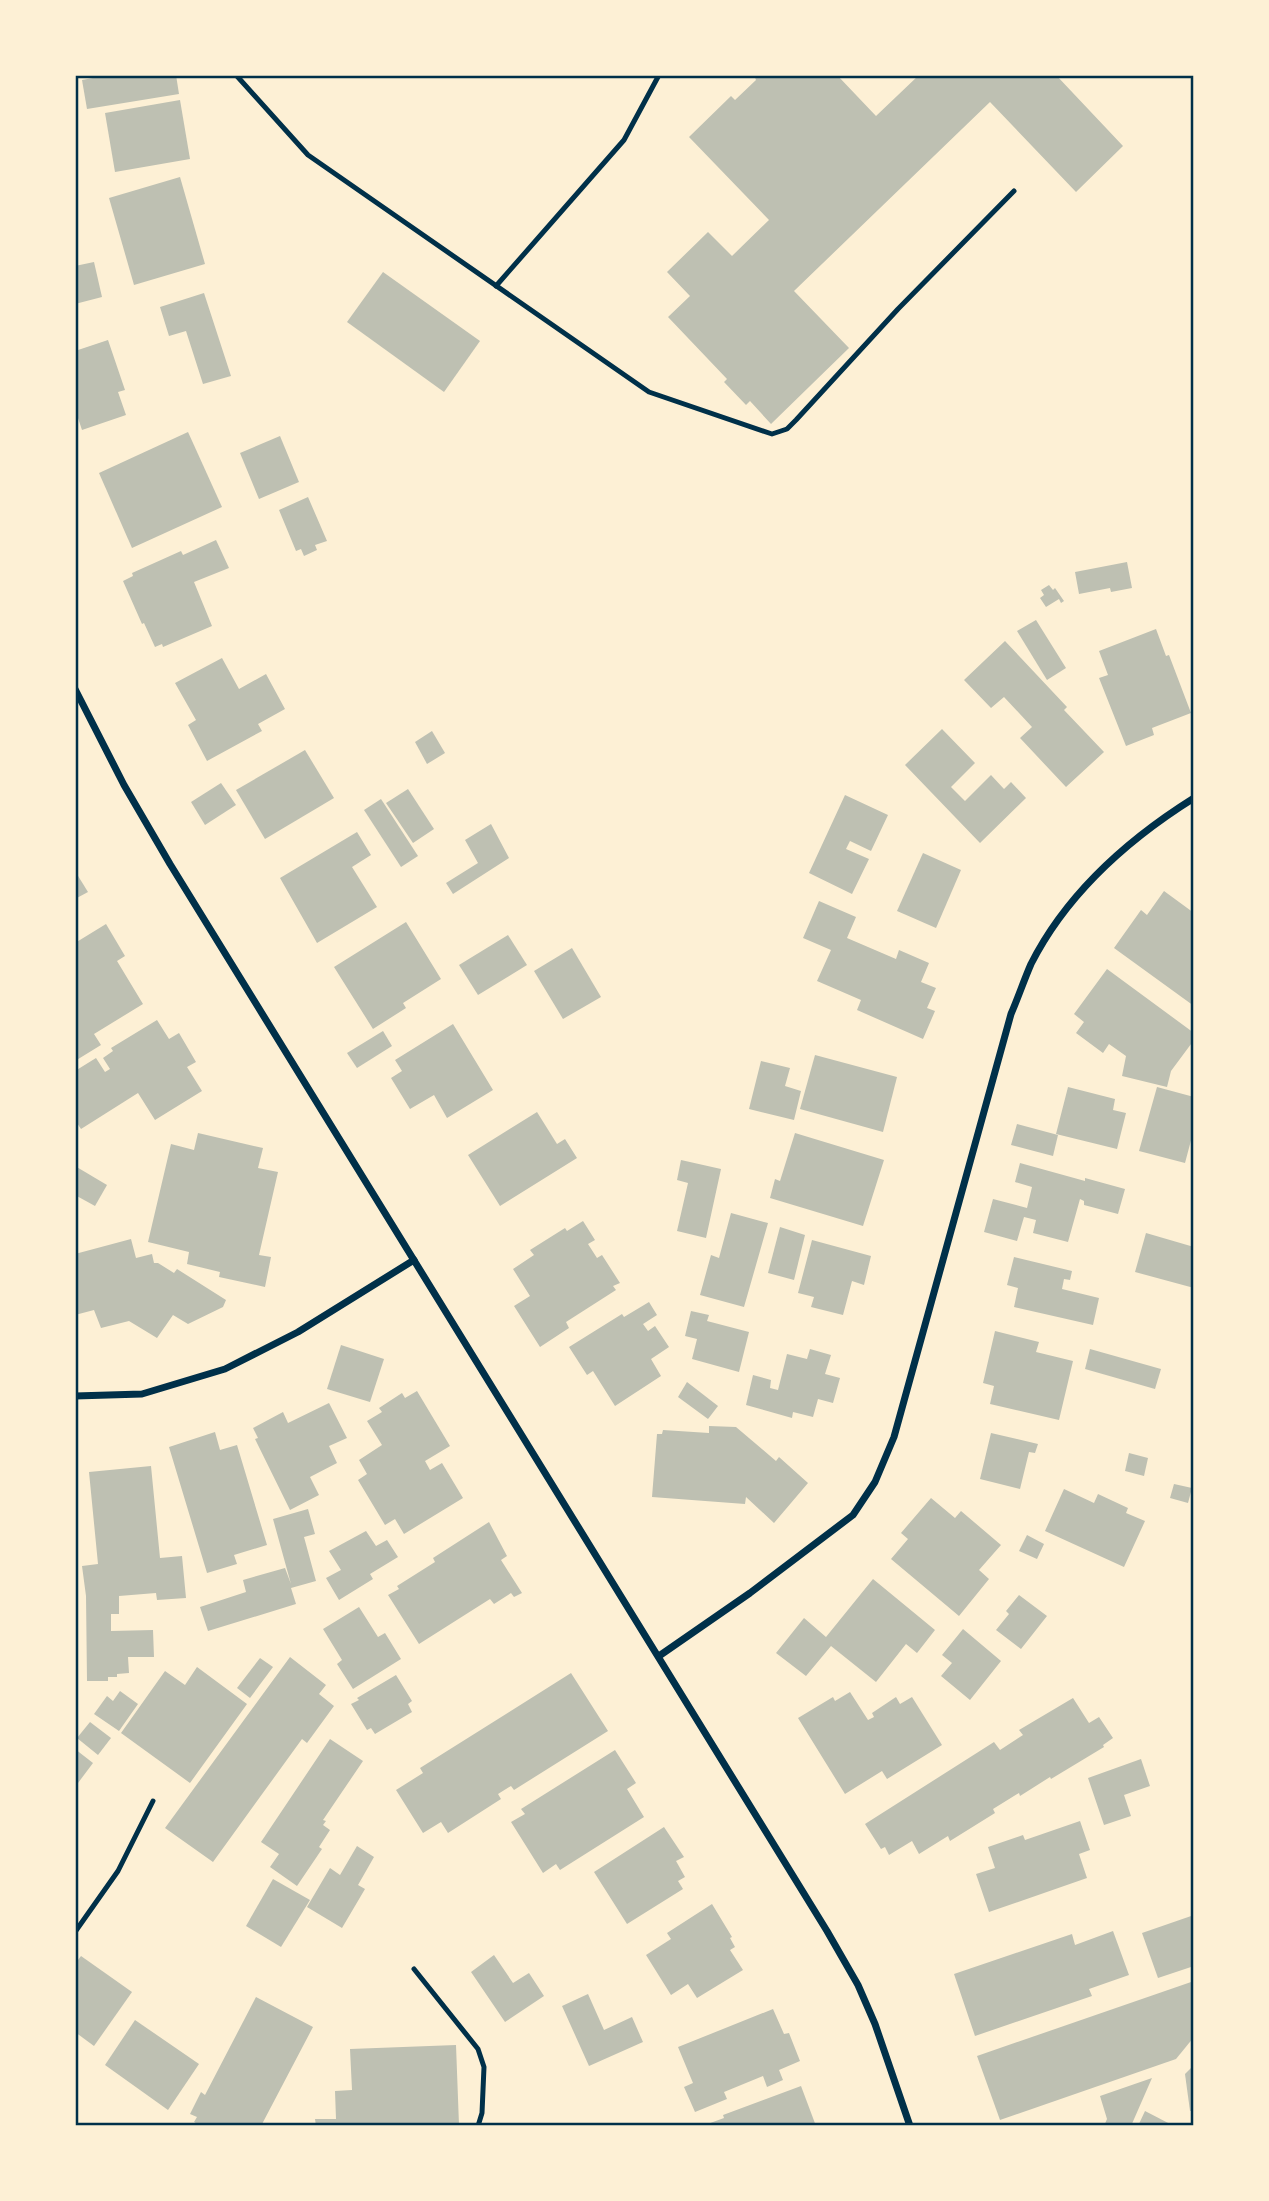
<svg xmlns="http://www.w3.org/2000/svg" width="1269" height="2201" viewBox="0 0 1269 2201" font-family="'Times New Roman',serif">
	<rect width="100%" height="100%" fill="#fdf0d5"/>
	<g fill="#bec0b2">
		<path d="M109 75H176L179 94 87 109 82 80Z"/>
		<path d="M754 75H837L876 116 919 75H1056L1123 146 1076 192 990 102 794 291 849 348 771 424 750 401 746 405 724 382 727 379 668 317 690 296 667 272 708 232 732 256 769 220 689 137 731 96 735 100 756 80Z"/>
		<path d="M180 100 190 159 115 172 105 113Z"/>
		<path d="M180 177 205 264 134 285 109 198Z"/>
		<path d="M94 262 102 297 75 304V266Z"/>
		<path d="M383 272 480 341 444 392 347 322Z"/>
		<path d="M204 293 231 376 203 384 186 331 169 336 160 307Z"/>
		<path d="M108 340 125 390 118 392 126 415 82 430 75 409V351Z"/>
		<path d="M188 432 222 507 132 548 99 473Z"/>
		<path d="M280 436 299 482 259 499 240 453Z"/>
		<path d="M308 497 327 541 315 545 317 550 304 556 301 549 296 551 279 510Z"/>
		<path d="M216 540 229 568 194 582 212 626 163 647 162 644 155 647 144 623 142 624 123 581 133 576 132 573 181 551 183 555Z"/>
		<path d="M1127 562 1132 588 1111 592 1110 588 1079 594 1075 572Z"/>
		<path d="M1049 585 1053 590 1055 588 1064 601 1061 603 1059 599 1046 607 1040 598 1044 595 1041 590Z"/>
		<path d="M1036 620 1066 668 1047 680 1017 631Z"/>
		<path d="M1156 629 1166 656 1169 655 1191 713 1152 728 1154 735 1126 746 1099 678 1108 675 1099 651Z"/>
		<path d="M1005 641 1067 707 1064 710 1104 752 1066 787 1020 738 1032 727 1004 697 991 708 964 680Z"/>
		<path d="M222 658 239 689 266 674 285 709 258 724 262 731 207 761 188 725 196 720 175 683Z"/>
		<path d="M942 729 975 763 951 787 965 801 991 775 1004 789 1011 782 1026 798 980 843 905 765Z"/>
		<path d="M432 731 445 753 427 764 415 742Z"/>
		<path d="M305 750 334 798 265 839 236 790Z"/>
		<path d="M221 783 236 805 205 825 191 802Z"/>
		<path d="M408 789 434 829 413 843 386 803Z"/>
		<path d="M845 795 888 815 871 851 850 841 846 849 869 859 852 894 809 873Z"/>
		<path d="M381 799 418 856 401 867 364 810Z"/>
		<path d="M491 824 509 858 453 894 446 883 478 863 465 840Z"/>
		<path d="M357 832 371 855 352 867 377 907 317 943 280 878Z"/>
		<path d="M923 853 961 870 936 928 897 911Z"/>
		<path d="M75 871 88 892 75 899Z"/>
		<path d="M1164 891 1194 913V1006L1114 948 1141 910 1147 915Z"/>
		<path d="M819 901 856 917 847 938 896 959 899 950 929 963 921 982 936 988 927 1008 935 1011 923 1039 857 1010 861 1000 817 981 831 950 803 938Z"/>
		<path d="M406 922 441 979 403 1003 406 1008 373 1029 334 967Z"/>
		<path d="M106 924 125 956 117 961 143 1004 94 1034 101 1045 75 1061V943Z"/>
		<path d="M508 935 527 965 478 995 459 965Z"/>
		<path d="M572 948 601 997 563 1019 534 971Z"/>
		<path d="M1107 969 1194 1033V1040L1171 1071 1167 1087 1122 1076 1126 1056 1109 1044 1103 1053 1076 1033 1084 1022 1074 1014Z"/>
		<path d="M157 1020 169 1039 179 1033 196 1062 187 1067 202 1091 155 1120 138 1093 81 1129 75 1120V1071L96 1058 105 1072 110 1069 103 1058 113 1051 111 1048Z"/>
		<path d="M453 1024 493 1090 447 1118 434 1095 410 1109 391 1078 402 1071 395 1060Z"/>
		<path d="M383 1031 392 1046 357 1068 347 1053Z"/>
		<path d="M815 1055 897 1077 883 1132 800 1109Z"/>
		<path d="M761 1061 790 1068 785 1086 801 1091 794 1120 749 1109Z"/>
		<path d="M1068 1087 1115 1099 1113 1110 1126 1113 1117 1149 1056 1134Z"/>
		<path d="M1157 1087 1194 1097 1192 1121 1194 1129 1185 1163 1139 1151Z"/>
		<path d="M537 1112 557 1144 565 1139 577 1158 500 1206 468 1155Z"/>
		<path d="M1017 1124 1058 1135 1053 1156 1011 1145Z"/>
		<path d="M198 1133 263 1148 258 1168 278 1172 259 1255 271 1257 265 1287 219 1277 220 1272 187 1264 189 1252 148 1242 171 1144 194 1150Z"/>
		<path d="M795 1133 884 1160 863 1226 770 1198 775 1179 780 1181Z"/>
		<path d="M681 1160 721 1169 706 1238 677 1231 688 1183 677 1180Z"/>
		<path d="M1020 1163 1085 1181V1178L1125 1189 1118 1214 1084 1205V1201L1080 1199 1068 1242 1033 1233 1036 1220 1024 1217 1017 1241 984 1232 993 1199 1027 1208 1032 1187 1015 1182Z"/>
		<path d="M75 1166 107 1185 95 1206 75 1195Z"/>
		<path d="M731 1213 768 1223 744 1307 700 1295 711 1255 719 1258Z"/>
		<path d="M583 1221 595 1240 588 1244 597 1258 602 1255 620 1283 613 1286 616 1290 566 1322 569 1328 540 1347 514 1306 530 1296 513 1269 534 1255 530 1250 565 1228 567 1231Z"/>
		<path d="M780 1227 805 1235 794 1280 768 1273Z"/>
		<path d="M1146 1233 1194 1247V1288L1135 1272Z"/>
		<path d="M131 1239 136 1258 152 1254 154 1263H158L174 1273 177 1269 226 1300 223 1307 188 1324 173 1315 157 1338 129 1321 101 1328 94 1310 75 1315V1254Z"/>
		<path d="M812 1240 871 1256 864 1285 852 1281 843 1315 811 1307 814 1297 798 1293Z"/>
		<path d="M1014 1257 1072 1271 1070 1280 1064 1279 1062 1289 1099 1298 1093 1325 1014 1307 1018 1288 1007 1285Z"/>
		<path d="M649 1302 657 1315 643 1324 648 1331 655 1326 669 1347 651 1359 661 1376 615 1406 593 1371 587 1375 569 1347 622 1314 624 1317Z"/>
		<path d="M691 1311 709 1315 707 1321 749 1332 739 1372 692 1359 697 1339 685 1336Z"/>
		<path d="M995 1331 1039 1342 1036 1352 1073 1361 1059 1420 990 1404 994 1386 983 1383Z"/>
		<path d="M341 1345 384 1359 370 1402 327 1389Z"/>
		<path d="M810 1349 831 1355 825 1374 840 1378 833 1403 818 1399 813 1417 793 1412 792 1418 746 1405 753 1375 771 1380 770 1388 778 1390 787 1354 807 1359Z"/>
		<path d="M1090 1349 1161 1369 1155 1389 1085 1369Z"/>
		<path d="M687 1382 718 1406 708 1419 678 1397Z"/>
		<path d="M417 1391 450 1446 425 1461 430 1470 442 1463 463 1498 404 1534 395 1519 385 1525 358 1480 367 1474 359 1460 382 1445 367 1421 382 1412 379 1408 402 1393 405 1398Z"/>
		<path d="M329 1403 347 1438 329 1446 337 1463 310 1477 319 1495 290 1510 255 1439 258 1438 253 1428 283 1412 288 1423Z"/>
		<path d="M709 1426 736 1427 776 1461 779 1457 808 1483 774 1523 746 1497 745 1504 652 1497 657 1434H662L663 1430 709 1433Z"/>
		<path d="M215 1432 220 1450 237 1445 267 1545 234 1555 237 1564 207 1573 169 1447Z"/>
		<path d="M991 1433 1038 1444 1035 1453 1029 1452 1020 1489 980 1479Z"/>
		<path d="M1129 1453 1148 1458 1144 1476 1125 1471Z"/>
		<path d="M151 1466 160 1558 182 1556 186 1598 157 1600 156 1593 119 1596V1614H111V1631L153 1630 154 1657H128L129 1673 117 1674V1677H108V1681H87L86 1596 82 1566 98 1564 89 1472Z"/>
		<path d="M1174 1484 1192 1488 1188 1503 1170 1498Z"/>
		<path d="M1064 1489 1094 1503 1098 1494 1128 1508 1126 1513 1145 1521 1124 1567 1045 1531Z"/>
		<path d="M931 1498 955 1518 961 1511 1001 1545 979 1570 989 1579 959 1616 891 1559 908 1539 901 1533Z"/>
		<path d="M308 1509 315 1534 304 1537 316 1581 291 1588 296 1604 208 1631 200 1607 246 1592 243 1580 285 1568 291 1584 273 1519Z"/>
		<path d="M489 1522 507 1556 501 1560 522 1593 514 1597 511 1593 494 1604 490 1599 419 1644 388 1595 399 1589 397 1586 435 1562 433 1558Z"/>
		<path d="M366 1531 376 1546 387 1540 398 1557 370 1574 373 1579 339 1600 326 1578 341 1570 329 1551Z"/>
		<path d="M1027 1535 1044 1544 1037 1559 1019 1551Z"/>
		<path d="M873 1579 935 1630 917 1653 906 1644 876 1682 831 1646 806 1676 776 1653 804 1618 826 1637Z"/>
		<path d="M1019 1595 1047 1616 1021 1649 996 1630 1009 1614 1006 1611Z"/>
		<path d="M359 1607 378 1637 385 1633 401 1659 353 1689 337 1664 342 1660 323 1629Z"/>
		<path d="M963 1629 1001 1661 970 1700 941 1676 952 1663 942 1655Z"/>
		<path d="M290 1657 326 1685 319 1694 334 1706 307 1743 302 1739 213 1862 165 1828Z"/>
		<path d="M260 1658 273 1667 250 1698 237 1688Z"/>
		<path d="M197 1667 247 1704 190 1783 121 1733 165 1671 185 1685Z"/>
		<path d="M571 1673 608 1731 514 1790 511 1786 498 1794 501 1799 448 1833 441 1822 423 1833 396 1790 423 1773 420 1768Z"/>
		<path d="M396 1675 412 1701 408 1704 412 1712 375 1734 371 1728 367 1730 351 1704 359 1700 357 1698Z"/>
		<path d="M120 1691 138 1704 119 1731 94 1714 107 1696 113 1701Z"/>
		<path d="M850 1692 868 1720 874 1717 872 1713 896 1697 900 1704 912 1697 942 1745 887 1779 882 1771 845 1794 798 1718 833 1697 835 1701Z"/>
		<path d="M1073 1698 1089 1723 1099 1717 1113 1738 1103 1745 1104 1747 1051 1779 1050 1777 1020 1796 1019 1793 993 1809 995 1813 950 1841 948 1836 919 1854 912 1841 889 1855 885 1847 881 1849 865 1824 994 1742 1000 1750 1023 1735 1019 1730Z"/>
		<path d="M90 1722 111 1738 98 1755 77 1738Z"/>
		<path d="M330 1739 363 1761 323 1820 326 1821 323 1825 330 1830 319 1847 322 1849 297 1886 270 1867 279 1854 261 1842Z"/>
		<path d="M75 1749 93 1763 75 1787Z"/>
		<path d="M615 1750 636 1783 627 1789 644 1817 560 1870 556 1864 543 1873 511 1822 525 1814 521 1809Z"/>
		<path d="M1141 1759 1150 1786 1124 1795 1131 1816 1104 1825 1088 1778Z"/>
		<path d="M1080 1821 1090 1850 1079 1854 1087 1878 989 1912 976 1874 995 1868 988 1847 1023 1835 1025 1840Z"/>
		<path d="M664 1827 684 1857 676 1861 685 1877 678 1881 683 1889 627 1924 594 1872Z"/>
		<path d="M357 1846 374 1857 358 1885 365 1889 342 1928 307 1907 330 1868 340 1875Z"/>
		<path d="M273 1879 310 1900 281 1947 246 1926Z"/>
		<path d="M712 1904 732 1937 730 1938 735 1947 730 1950 743 1970 697 1998 688 1984 671 1995 646 1955 671 1939 667 1933Z"/>
		<path d="M1194 1915V1966L1158 1978 1142 1933Z"/>
		<path d="M1113 1931 1129 1975 1089 1989 1092 1996 975 2036 954 1974 1072 1934 1075 1945Z"/>
		<path d="M494 1955 513 1983 529 1973 544 1996 505 2022 471 1972Z"/>
		<path d="M81 1956 132 1992 94 2046 75 2032V1964Z"/>
		<path d="M1194 1981V2037L1176 2059 1000 2120 977 2056Z"/>
		<path d="M588 1994 604 2030 632 2017 643 2042 589 2066 562 2006Z"/>
		<path d="M256 1997 313 2027 261 2126H201L194 2122 197 2117 190 2114 201 2092 205 2095Z"/>
		<path d="M773 2009 784 2034 789 2033 800 2061 779 2070 783 2080 767 2087 763 2076 724 2092 727 2099 695 2112 684 2087 693 2083 678 2047Z"/>
		<path d="M135 2020 199 2064 168 2110 105 2065Z"/>
		<path d="M456 2045 459 2125 316 2126 315 2119H336L335 2091 352 2090 350 2049Z"/>
		<path d="M1194 2065V2111H1190L1185 2074Z"/>
		<path d="M1152 2078 1131 2126H1104L1107 2119 1100 2096Z"/>
		<path d="M801 2086 816 2126H702L724 2118 723 2115Z"/>
		<path d="M1145 2111 1174 2126H1138Z"/>
	</g>
	<g fill="none" stroke-linecap="round" stroke-linejoin="round">
		<g stroke="#003049" stroke-width="5">
			<path d="M236 75 308 155 649 392 772 434 787 429 796 420 898 309 1014 191"/>
			<path d="M496 286 624 140 659 75"/>
			<path d="M75 1932 118 1871 153 1801"/>
			<path d="M414 1969 478 2049 484 2067 482 2113 478 2126"/>
		</g>
		<g stroke="#003049" stroke-width="7">
			<path d="M75 689 124 785 170 864 827 1931 858 1985 875 2024 910 2126"/>
			<path d="M75 1396 142 1394 225 1369 298 1332 414 1260"/>
			<path d="M659 1656 750 1593 853 1515 875 1482 894 1437 1011 1014C1018 998 1024 980 1031 964 1067 893 1127 840 1194 798"/>
		</g>
	</g>
	<rect width="1269" height="2201" fill="none" stroke="#fdf0d5" stroke-width="154"/>
	<rect x="77" y="77" width="1115" height="2047" fill="none" stroke="#003049" stroke-width="2.5"/>
</svg>
